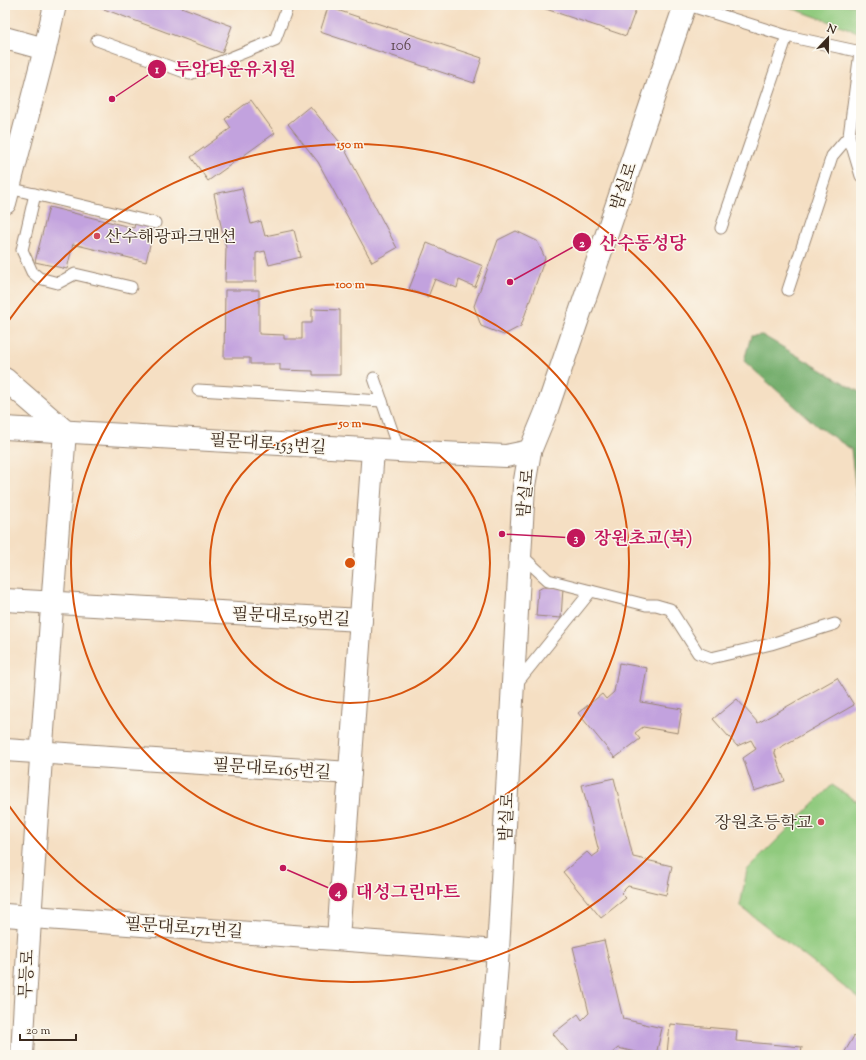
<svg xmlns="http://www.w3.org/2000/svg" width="866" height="1060" viewBox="0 0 866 1060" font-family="'Sorts Mill Goudy','Noto Serif KR',serif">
	<rect width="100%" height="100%" fill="#fbf7ec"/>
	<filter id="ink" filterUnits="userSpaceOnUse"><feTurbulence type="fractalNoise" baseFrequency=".025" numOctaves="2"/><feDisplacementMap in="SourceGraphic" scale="8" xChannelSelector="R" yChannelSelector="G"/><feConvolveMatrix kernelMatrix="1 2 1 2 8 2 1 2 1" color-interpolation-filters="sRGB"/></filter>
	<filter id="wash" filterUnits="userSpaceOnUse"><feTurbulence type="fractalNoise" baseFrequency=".012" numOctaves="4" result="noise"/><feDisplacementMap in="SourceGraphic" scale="16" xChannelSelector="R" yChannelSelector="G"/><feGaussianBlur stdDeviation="0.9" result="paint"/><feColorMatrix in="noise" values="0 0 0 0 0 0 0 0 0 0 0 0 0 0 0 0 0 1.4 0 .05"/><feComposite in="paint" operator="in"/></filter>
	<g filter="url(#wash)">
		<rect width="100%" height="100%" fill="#f5dfc3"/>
		<g fill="#90ca7e" stroke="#667a4e">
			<path d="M783 5H861V33Z"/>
			<path d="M832 785 861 804V1000L740 906 747 870Z"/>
		</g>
		<path fill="#74ae6d" stroke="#586c46" d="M762 335 861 393V500L857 501 851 449 817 426 744 361 751 336Z"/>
		<g id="blocks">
			<g fill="#c2a2de">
				<path d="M93 5H176L232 26 222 53Z"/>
				<path d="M534 5H625L636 9 626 36Z"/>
				<path d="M328 7 482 58 474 83 320 32Z"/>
				<path d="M251 100 275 133 208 181 191 157 231 128 225 119Z"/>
				<path d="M310 106 343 146 397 248 372 262 318 162 288 124Z"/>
				<path d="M242 188 251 224 261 221 265 236 294 230 301 257 269 265 265 251 256 253V282H225L226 248 214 194Z"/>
				<path d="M49 207 134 228 135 222 154 227 146 262 73 244 67 269 35 262Z"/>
				<path d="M516 231 537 241 545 258 521 326 504 335 481 326 474 306 498 240Z"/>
				<path d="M427 243 483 266 475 287 459 280 457 288 435 279 428 297 409 289Z"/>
				<path d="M225 290H259V334L284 335V339H302V323H312V309L340 310V375H313V371L280 370V364H250V358H224Z"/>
				<path d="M543 587 563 588 561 618 536 616 538 590Z"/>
				<path d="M619 663 647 668 641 702 682 709 678 733 643 727 635 733 640 739 615 758 578 713 602 694 606 699 614 692Z"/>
				<path d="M837 678 854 705 774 751 785 781 754 791 743 758 756 749 751 740 737 746 713 719 737 699 758 723Z"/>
				<path d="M614 778 633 857 672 866 666 895 628 886 621 893 626 898 601 918 563 872 587 852 592 857 599 852 582 785Z"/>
				<path d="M604 940 623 1019 662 1028 656 1055H648L618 1048 611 1054 612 1055H571L553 1034 578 1014 582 1020 589 1013 573 947Z"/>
				<path d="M670 1024 737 1030 736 1041 802 1047 801 1055H686L667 1053Z"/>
				<path d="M854 1036 861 1040V1055H843Z"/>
			</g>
		</g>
	</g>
	<g filter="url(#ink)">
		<use href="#blocks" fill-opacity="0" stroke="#988470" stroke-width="1"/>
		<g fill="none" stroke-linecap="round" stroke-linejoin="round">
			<defs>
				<g id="lane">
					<path d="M688 5 787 36 861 52"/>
					<path d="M97 40 190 74 275 40 288 5"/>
					<path d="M860 52 849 136 861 176"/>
					<path d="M9 188 155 223"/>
					<path d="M35 194 22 250 32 272 39 278 58 283 75 274 131 287"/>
					<path d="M721 228 787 36"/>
					<path d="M788 290 832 156 849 136"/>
					<path d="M374 378 399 451"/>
					<path d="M198 390 382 401"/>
					<path d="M520 554 548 580 646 605H656L670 609 698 653 711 658 771 644 835 624"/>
					<path d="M516 684 591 591"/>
				</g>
				<g id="street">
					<path d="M5 38 45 49"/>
					<path d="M5 203 45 49 55 5"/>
					<path d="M5 379 65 431C50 639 33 847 22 1055"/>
					<path d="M5 428 399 451 506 456 530 451"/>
					<path d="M5 600 361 620"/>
					<path d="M5 750 350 773"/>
					<path d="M5 915 498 951"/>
					<path d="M338 939 373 450"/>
				</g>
				<path id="secondary" d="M490 1055 498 951 524 486 530 451 546 412 685 5"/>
			</defs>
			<use href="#lane" stroke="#988470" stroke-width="13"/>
			<use href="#street" stroke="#988470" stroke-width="24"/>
			<use href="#secondary" stroke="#988470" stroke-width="24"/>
			<use href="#lane" stroke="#fff" stroke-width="11"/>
			<use href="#street" stroke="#fff" stroke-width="22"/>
			<use href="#secondary" stroke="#fff" stroke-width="22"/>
		</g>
	</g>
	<g fill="none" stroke="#d7540e" stroke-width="2">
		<circle cx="350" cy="563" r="140"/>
		<circle cx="350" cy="563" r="279"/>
		<path d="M7 323A419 419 0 1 1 7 803"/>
	</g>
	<g fill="#d1495b" stroke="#fbf7ec" stroke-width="1.5">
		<circle cx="97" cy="236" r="4"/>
		<circle cx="821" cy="822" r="4"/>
	</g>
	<g text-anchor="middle" stroke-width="3" stroke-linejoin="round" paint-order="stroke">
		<g font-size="15" fill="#5d484e">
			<text x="401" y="50">106</text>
		</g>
		<g font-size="17" fill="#3b2a1e" stroke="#fbf7ec">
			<text transform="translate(623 186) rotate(-71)" y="6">밤실로</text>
			<text transform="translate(268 443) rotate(4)" y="6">필문대로153번길</text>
			<text transform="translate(525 493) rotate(-84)" y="6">밤실로</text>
			<text transform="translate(291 616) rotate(3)" y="6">필문대로159번길</text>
			<text transform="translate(272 768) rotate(4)" y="6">필문대로165번길</text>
			<text transform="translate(506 817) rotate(-87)" y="6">밤실로</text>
			<text transform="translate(184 927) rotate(4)" y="6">필문대로171번길</text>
			<text transform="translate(26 974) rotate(-87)" y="6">무등로</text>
		</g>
		<g font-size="17" fill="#3b2a1e" stroke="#fbf7ec" text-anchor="start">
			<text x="105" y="242">산수해광파크맨션</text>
			<text x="813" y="828" text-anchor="end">장원초등학교</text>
		</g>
	</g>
	<circle cx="350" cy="563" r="6" fill="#d7540e" stroke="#fbf7ec" stroke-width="2"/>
	<g font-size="12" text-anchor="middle" font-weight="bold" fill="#d7540e" stroke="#fbf7ec" stroke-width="3" stroke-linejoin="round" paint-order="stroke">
		<text x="350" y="148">150 m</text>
		<text x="350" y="288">100 m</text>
		<text x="350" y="427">50 m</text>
	</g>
	<path fill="none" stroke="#c2185b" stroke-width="1.5" d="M112 99L157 69M510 282L582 242M502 534L576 538M283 868L338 892"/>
	<g fill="#c2185b" stroke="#fbf7ec" stroke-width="1.5">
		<circle cx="112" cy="99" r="4"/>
		<circle cx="510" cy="282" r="4"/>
		<circle cx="502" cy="534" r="4"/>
		<circle cx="283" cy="868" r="4"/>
		<circle cx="157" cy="69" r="10"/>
		<circle cx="582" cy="242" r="10"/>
		<circle cx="576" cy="538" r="10"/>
		<circle cx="338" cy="892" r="10"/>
	</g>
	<g font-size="12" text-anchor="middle" font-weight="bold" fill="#fff">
		<text x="157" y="73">1</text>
		<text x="582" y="247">2</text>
		<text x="576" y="542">3</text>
		<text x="338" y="896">4</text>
	</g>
	<g font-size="18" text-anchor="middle" font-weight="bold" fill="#c2185b" stroke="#fbf7ec" stroke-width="3" stroke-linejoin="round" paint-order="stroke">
		<text x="235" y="75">두암타운유치원</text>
		<text x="643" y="249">산수동성당</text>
		<text x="643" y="544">장원초교(북)</text>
		<text x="408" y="898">대성그린마트</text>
	</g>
	<rect width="866" height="1060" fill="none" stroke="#fbf7ec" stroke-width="20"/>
	<g transform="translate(828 38) rotate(22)" stroke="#fbf7ec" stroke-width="3" paint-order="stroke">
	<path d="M0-3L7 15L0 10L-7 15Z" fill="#3b2a1e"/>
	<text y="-6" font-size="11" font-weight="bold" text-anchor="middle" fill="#3b2a1e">N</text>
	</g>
	<path d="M20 1034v6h56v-6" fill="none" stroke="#3b2a1e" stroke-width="2"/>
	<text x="26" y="1034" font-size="12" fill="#3b2a1e" stroke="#fbf7ec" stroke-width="3" paint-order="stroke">20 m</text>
</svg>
